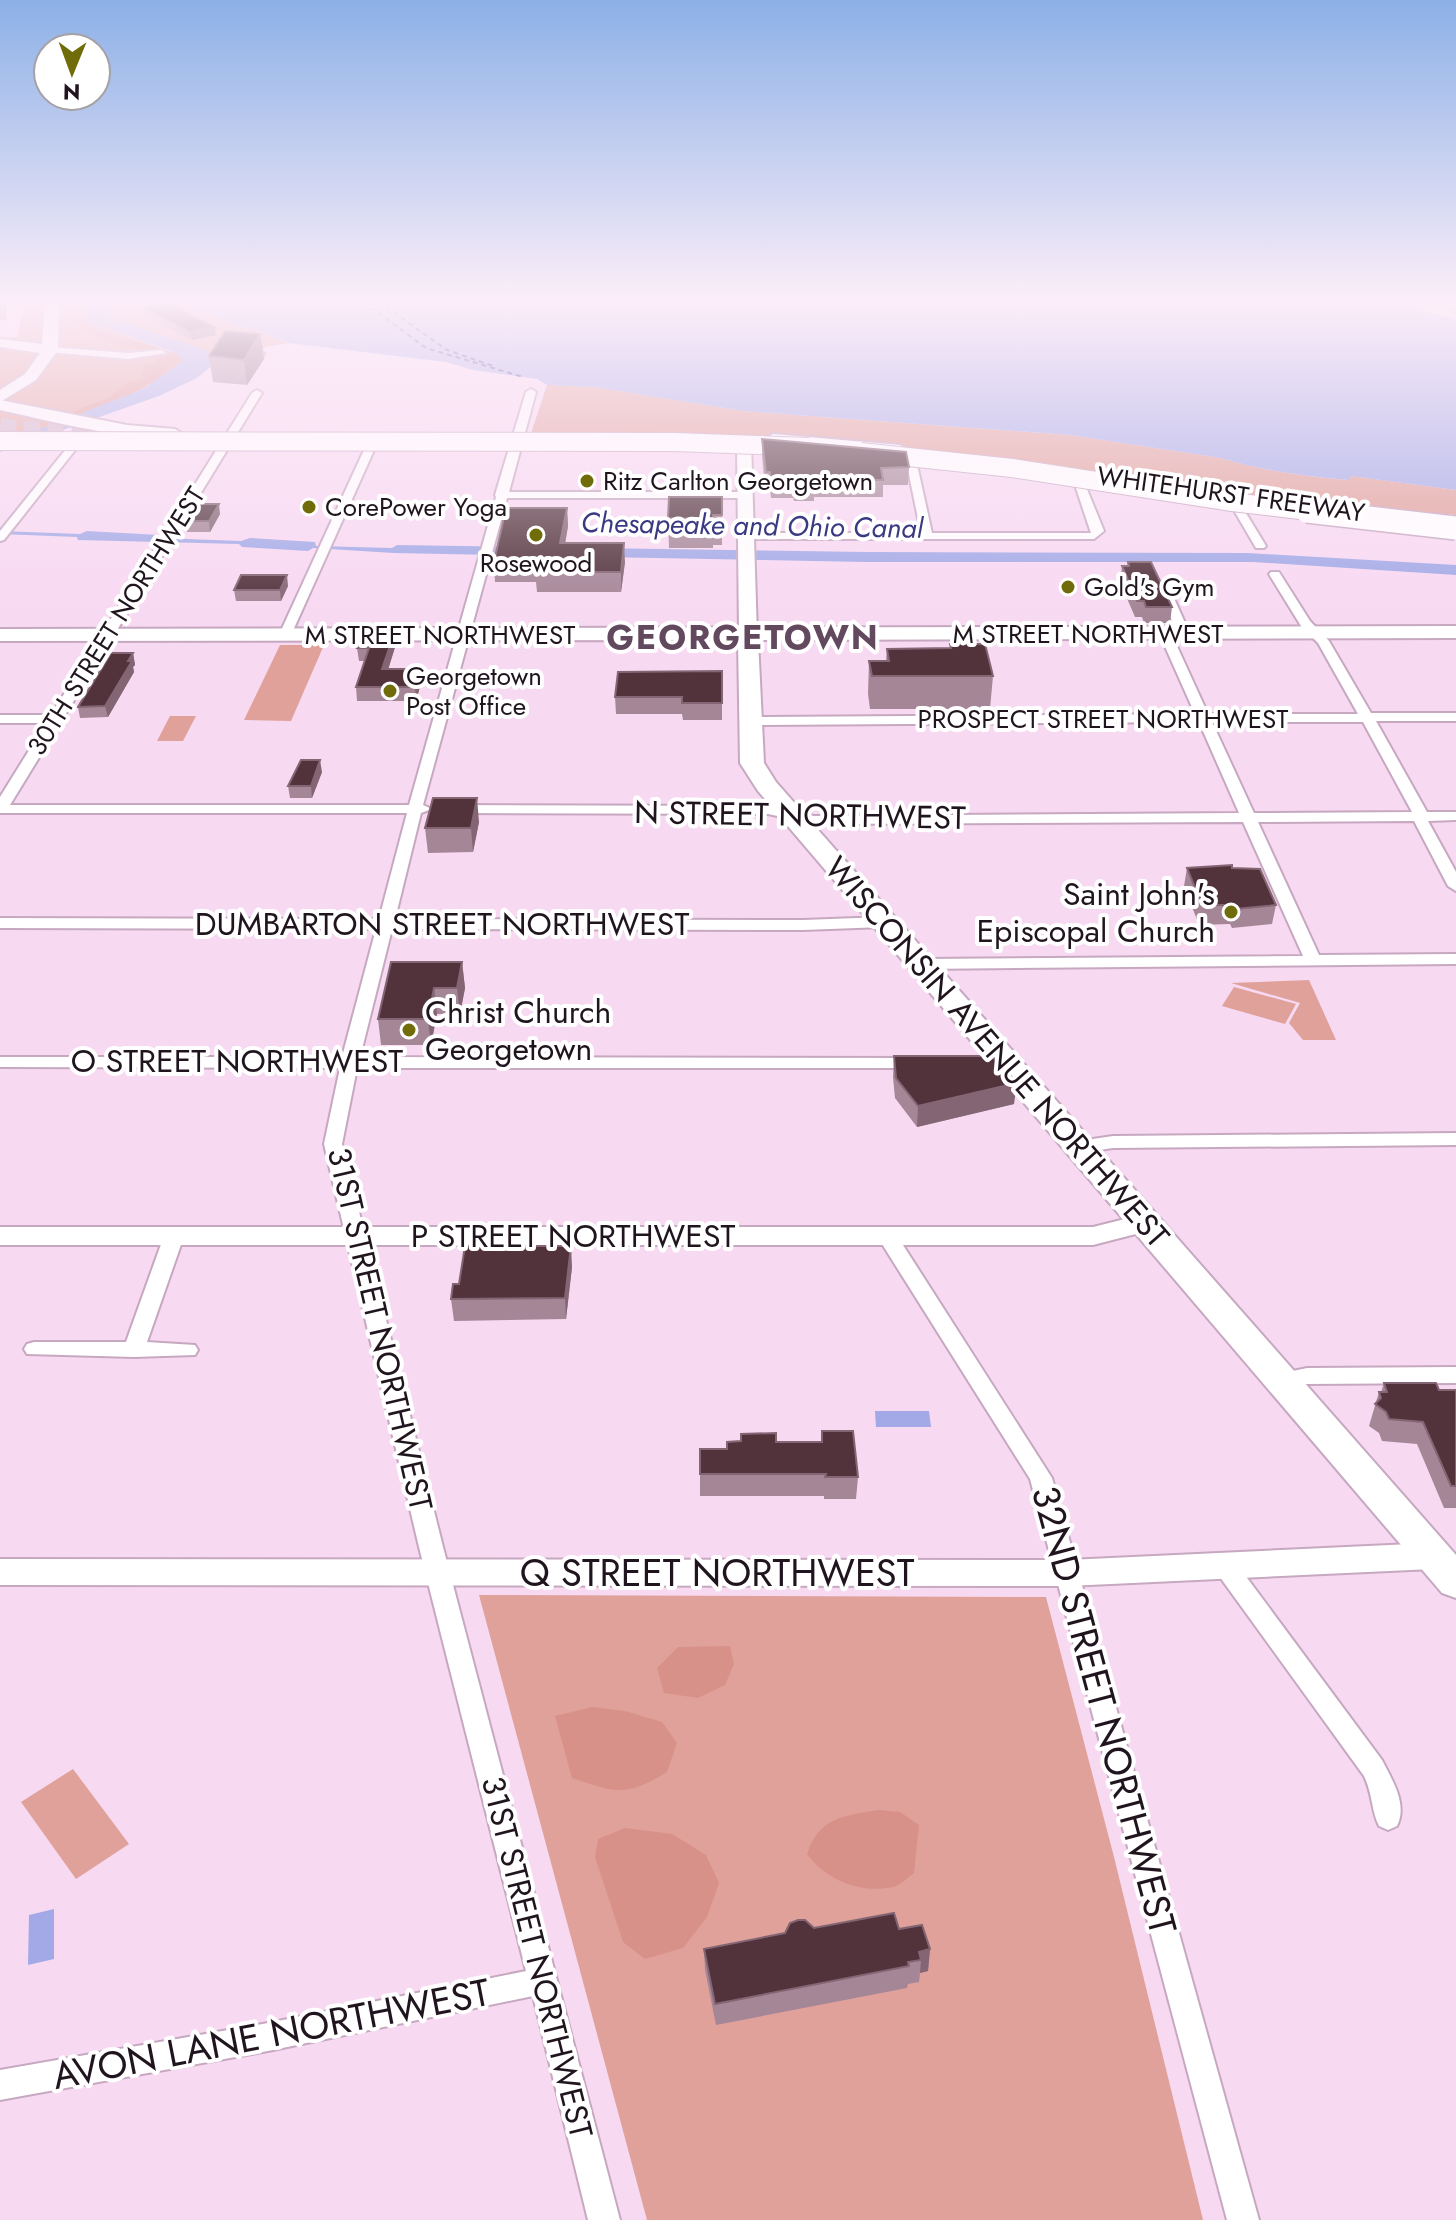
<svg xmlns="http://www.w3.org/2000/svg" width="1456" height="2220" viewBox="0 0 1456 2220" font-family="Jost,sans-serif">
	<rect width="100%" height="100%" fill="#f8d9f2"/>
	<g fill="#dfa19a">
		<path d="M25 302H93L88 306 86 321 180 355 143 389 0 445V338L17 337Z"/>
		<path d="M119 302 192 305 234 325 254 330 289 343 265 347 262 349 267 353 264 359 211 361 207 351 114 319 110 315Z"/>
		<path d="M547 385 588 386 743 411 1070 435 1221 458C1263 471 1305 476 1348 480L1351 476 1456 490V515L1237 494 1037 462 855 444 762 436 531 433Z"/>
		<path d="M280 645H324L291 721 244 720Z"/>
		<path d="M170 716H196L183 741H157Z"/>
		<path d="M1309 980 1336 1040H1303L1289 1023 1300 1003 1231 983Z"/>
		<path d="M1234 987 1296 1004 1285 1024 1222 1006Z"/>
		<path d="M479 1595 1046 1597 1114 1857 1203 2220H647Z"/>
		<path d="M73 1769 129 1844 76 1879 21 1802Z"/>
	</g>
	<g fill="#d89189">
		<path d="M82 302H92L84 310 82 319C104 337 137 341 164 349 134 353 97 340 73 322V314Z"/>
		<path d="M174 352 185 360C158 381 103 415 68 414L110 397 124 384 145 378 140 375 145 372 142 367 155 363 160 356Z"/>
		<path d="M730 1646 734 1664 725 1685 698 1698 664 1693 657 1668 678 1647Z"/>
		<path d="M592 1707 625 1711 662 1722 677 1743 667 1772C626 1797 617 1793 572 1778L555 1716Z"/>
		<path d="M879 1810 900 1812 919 1825 914 1873C908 1878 900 1885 893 1887 860 1894 826 1880 807 1854 820 1816 844 1816 879 1810Z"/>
		<path d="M625 1828 672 1834 706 1855 719 1883 707 1917 683 1948 645 1959 623 1942 595 1857 598 1839Z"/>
	</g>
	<g fill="#a2a9e6">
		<path d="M93 302H119L110 315 114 319 207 351 213 365 197 378 159 396 0 452V445L143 389 184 360 174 352 86 321 85 312Z"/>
		<path d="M162 302H1019L1183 306 1200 302H1390L1456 320V490L1351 476 1349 480C1305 476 1263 471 1221 458L1070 435 743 411 594 387 547 385 537 379 473 370 446 362 289 343 255 330 234 325 192 305 157 303Z"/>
		<path d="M0 531 80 534 87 531 159 535V538L241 541 250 538 315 542 316 546 392 548 397 545 866 552 1247 553 1456 565V575L1253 562H866L394 553 313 548 308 551 242 547 239 544 78 540 77 537 0 534Z"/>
		<path d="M875 1411H929L931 1427H876Z"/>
		<path d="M54 1909V1959L28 1965 29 1915Z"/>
	</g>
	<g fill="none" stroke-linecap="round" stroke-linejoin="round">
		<g stroke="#3a3a82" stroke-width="2" stroke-dasharray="5 4" stroke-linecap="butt">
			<path d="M364 302 426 348 523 377"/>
			<path d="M379 302 447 350 496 367"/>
		</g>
		<path stroke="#cdb2c8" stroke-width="16" stroke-dasharray="16 8" stroke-linecap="butt" d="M0 425 17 429 133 433"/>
		<defs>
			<g id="street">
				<path d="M51 347 128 353 162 350 166 353 128 359 48 352Z"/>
				<path d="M531 389 536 392 509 492H745L750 495 745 498H507L423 805 432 809 421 813 395 919 803 920 884 917 892 922 884 927 803 930 392 929 360 1057 917 1058 926 1063 917 1068H357L342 1144 443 1547 620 2220H588L533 1996 268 2051 0 2100V2070L268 2023 526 1971 419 1547 324 1144 340 1068 0 1067V1057H342L376 929 0 928V918L379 919 407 813H0V797L46 723H0V715H51L252 393 257 390 262 393 10 805H409L496 497 495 495 526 392Z"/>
				<path d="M79 433 87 435 4 540 0 541V531Z"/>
				<path d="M370 437 379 439 291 635 281 638 279 635Z"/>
				<path d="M911 457 916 460 932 533H1091L1074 482 1079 479 1084 482 1104 531 1094 539H746L740 536 746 533H921L906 460Z"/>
				<path d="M1233 505H1241L1266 546 1264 548H1256L1232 507Z"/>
				<path d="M1271 572H1279L1310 621 1329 641 1371 713H1456V721H1376L1427 812H1456V820L1428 821 1456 872V891L1448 886 1414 821 1258 822 1319 955 1456 954V964L921 969 913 964 921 959 1303 956 1243 822 814 824 768 814 455 813 448 809 455 805 768 806 814 816 1239 813 1199 722 750 725 743 721 750 717 1195 714 1159 633 1165 629 1171 633 1208 714H1358L1318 643 1301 626 1269 574ZM1212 722H1363L1412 812 1254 813Z"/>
				<path d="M1162 581 1168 585 1190 634 1188 637 1178 634 1156 585Z"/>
				<path d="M1456 1133V1145L1113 1148 1079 1153 1070 1147 1079 1141 1113 1136Z"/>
				<path d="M174 1230 184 1236 147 1342 195 1345 198 1350 195 1355 134 1357 27 1354 24 1349 27 1344 34 1342H126L164 1236Z"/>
				<path d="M887 1230 894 1231 1052 1478 1259 2220H1227L1030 1479 877 1236Z"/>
				<path d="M1456 1367V1383L1307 1384 1282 1388 1274 1385 1271 1380 1274 1375 1307 1368Z"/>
				<path d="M1225 1557 1233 1559 1382 1760C1392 1780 1408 1804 1397 1826L1388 1830 1379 1826C1371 1810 1373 1795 1364 1776L1217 1573 1213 1566 1217 1559Z"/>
			</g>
			<g id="secondary">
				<path d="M724 437H744L751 441 757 635 748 640 739 635 737 445 719 444V438Z"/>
				<path d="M1145 1214 1155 1217 1159 1223 1155 1229 1093 1245H0V1227H1093Z"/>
				<path d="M1433 1543 1445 1547 1450 1556 1445 1565 1433 1569 1068 1586 0 1585V1559L1068 1560Z"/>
			</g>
			<g id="primary">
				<path d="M45 302H59L58 350 36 380 0 402V390L25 374 40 353 0 347V339L42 344Z"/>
				<path d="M1456 626V638L758 640 764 763 776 782 1456 1555V1598L1442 1593 758 791 740 763 738 640 0 641V629Z"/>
			</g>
			<g id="highway">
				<path d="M1431 302H1456V312Z"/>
				<path d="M0 400 127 425 175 429 184 435C169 451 28 416 0 410Z"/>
				<path d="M773 434 900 445 910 451 900 457 766 444 764 440Z"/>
			</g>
		</defs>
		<use href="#street" stroke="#c6a8c0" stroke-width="4"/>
		<use href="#secondary" stroke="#c6a8c0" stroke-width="4"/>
		<use href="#primary" stroke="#c6a8c0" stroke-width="4"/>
		<use href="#highway" stroke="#c6a8c0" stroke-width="4"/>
		<use href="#street" fill="#fff" fill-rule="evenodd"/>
		<use href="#secondary" fill="#fff" fill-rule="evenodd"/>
		<use href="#primary" fill="#fff" fill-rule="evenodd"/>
		<use href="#highway" fill="#fff" fill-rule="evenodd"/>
		<defs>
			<g id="highway-bridge-far1">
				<path d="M0 441 674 442 809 447"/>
				<path d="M861 452 1012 468 1232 502 1324 513"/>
			</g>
			<path id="highway-bridge" d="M1307 511 1456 528"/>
		</defs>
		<use href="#highway-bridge-far1" stroke="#c6a8c0" stroke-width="20" stroke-linecap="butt"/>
		<use href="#highway-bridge" stroke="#c6a8c0" stroke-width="26" stroke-linecap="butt"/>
		<use href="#highway-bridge-far1" stroke="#fff" stroke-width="18"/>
		<use href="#highway-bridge" stroke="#fff" stroke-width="23"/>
	</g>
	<g fill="#a58697">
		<path d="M0 302H6V321L0 320Z"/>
		<path d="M143 308 216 335 192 340 144 316Z"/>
		<path d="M260 334 264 359 247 385 213 382 209 356Z"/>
		<path d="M762 439 909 467 908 485H883V497H814V501H794L793 498H771L770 489H765L762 456Z"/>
		<path d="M722 497V545H713V548H669L668 518Z"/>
		<path d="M567 508 568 526 565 543 625 562 621 592H537L536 582H495L494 562Z"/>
		<path d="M220 514 210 532H187L185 521Z"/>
		<path d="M1128 562 1172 607 1170 623H1144L1142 617H1135L1120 582 1122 566H1127Z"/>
		<path d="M288 586 281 601H236L234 590Z"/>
		<path d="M395 631 396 644 388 669H420L421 683 416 701H357L356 687 365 661H359L357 648Z"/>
		<path d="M950 644 993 676 990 709H870L868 694 869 661H886L887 649 950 648Z"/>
		<path d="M133 653 135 665 133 667 134 672 108 717 80 718 78 707Z"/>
		<path d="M722 671V720H683L682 714H616L615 697Z"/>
		<path d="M322 772 312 798H290L288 786Z"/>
		<path d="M479 822 473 852 428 853 425 828Z"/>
		<path d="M1187 868H1232L1276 905 1272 924 1232 928 1230 924 1199 925 1184 886Z"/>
		<path d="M462 962 465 988 460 1014H437L431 1045H381L378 1019Z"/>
		<path d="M894 1056 1014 1104 917 1127 895 1098 893 1077Z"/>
		<path d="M572 1267 566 1319 454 1321 451 1299 459 1284Z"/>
		<path d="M1384 1383 1439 1390H1456V1508H1444L1417 1444 1382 1441 1379 1433 1369 1426 1379 1392H1381Z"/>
		<path d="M822 1431 858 1477 856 1499H824V1496H700V1474L727 1449 776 1442H821Z"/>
		<path d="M814 1928 899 1929 930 1949 928 1971 920 1973 919 1982 908 1984 907 1988 716 2025 705 1970 704 1949Z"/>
	</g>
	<g fill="#846573">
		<path d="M3 302H6V321Z"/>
		<path d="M215 327 216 335 192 340 190 332Z"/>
		<path d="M260 334 264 359 247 385 244 360Z"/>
		<path d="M219 504 220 514 210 532 209 521Z"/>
		<path d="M567 508 568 526 562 562 560 543Z"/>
		<path d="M624 543 625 562 621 592V572Z"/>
		<path d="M287 575 288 586 281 601 280 590Z"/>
		<path d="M395 631 396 644 384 683 382 669Z"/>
		<path d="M133 653 135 665 133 667 134 672 108 717 105 706Z"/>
		<path d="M420 669 421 683 416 701 415 687Z"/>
		<path d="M320 760 322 772 312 798 311 786Z"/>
		<path d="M477 798 479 822 473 852 471 828Z"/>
		<path d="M462 962 465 988 460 1014 457 988Z"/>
		<path d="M434 988 437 1014 431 1045 428 1019Z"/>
		<path d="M1017 1083 1014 1104 917 1127 918 1106Z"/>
		<path d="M571 1246 572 1267 566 1319 565 1298Z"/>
		<path d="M930 1949 928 1971 920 1973 921 1960 919 1952Z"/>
	</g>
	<g fill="#52333c" stroke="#846573" stroke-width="2">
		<path d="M169 303 215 327 190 332 143 308Z"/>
		<path d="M225 331 260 334 244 360 209 356Z"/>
		<path d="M762 439 906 452 909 467 881 468 883 480 814 479 815 483H794V481H771L770 472H766Z"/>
		<path d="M669 497H722V515H713V519L668 518Z"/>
		<path d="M196 504H219L209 521H185Z"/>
		<path d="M506 508H567L560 543H624L621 572H536L538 562H494Z"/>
		<path d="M1128 562H1151L1172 607H1146L1144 601H1137L1122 566H1129Z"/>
		<path d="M241 575H287L280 590H234Z"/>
		<path d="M363 631H395L382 669H420L415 687H356L369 648H357Z"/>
		<path d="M950 644H985L993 676H872L869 661H889L887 649 951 648Z"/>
		<path d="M111 653H133L128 661H132L105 706 78 707Z"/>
		<path d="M722 671V703H682V697H615L618 672Z"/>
		<path d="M301 760H320L311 786H288Z"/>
		<path d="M433 798H477L471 828H425Z"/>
		<path d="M1232 865V868L1260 869 1276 905 1235 909 1234 905H1202L1187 868Z"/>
		<path d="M391 962H462L457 988H434L428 1019H378Z"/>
		<path d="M894 1056H992L1017 1083 918 1106 896 1078Z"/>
		<path d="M465 1246H571L565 1298 451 1299 453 1284H459Z"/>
		<path d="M1384 1383H1436L1439 1390H1456V1486H1451L1423 1422 1389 1419 1386 1412 1375 1404 1381 1398 1379 1392H1387Z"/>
		<path d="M822 1431H853L858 1477H825L826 1474H700V1449H727V1442L741 1441V1434L776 1433V1442H822Z"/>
		<path d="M894 1913 899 1929 922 1925 930 1949 919 1952 921 1960 908 1962 909 1966 715 2004 704 1949 785 1933 790 1923 798 1920H805L814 1928Z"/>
	</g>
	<linearGradient id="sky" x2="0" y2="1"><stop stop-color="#8cb0e7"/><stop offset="0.49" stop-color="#fceef9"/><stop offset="1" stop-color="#fceef9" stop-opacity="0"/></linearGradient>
	<rect width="1456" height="613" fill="url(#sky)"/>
	<g fill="#716c0a" stroke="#fff" stroke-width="3">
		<circle cx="587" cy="481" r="8"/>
		<circle cx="309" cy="507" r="8"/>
		<circle cx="536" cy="535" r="8"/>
		<circle cx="1068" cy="587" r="8"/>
		<circle cx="390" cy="691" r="8"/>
		<circle cx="1231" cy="912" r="8"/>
		<circle cx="409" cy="1030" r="8"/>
	</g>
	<g text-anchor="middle" stroke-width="8" stroke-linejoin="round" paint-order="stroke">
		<g font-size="26" fill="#20151e" stroke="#fff" text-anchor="start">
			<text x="603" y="490">Ritz Carlton Georgetown</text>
			<text x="325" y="516">CorePower Yoga</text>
			<text x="536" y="572" text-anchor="middle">Rosewood</text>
			<text x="1084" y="596">Gold's Gym</text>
			<text x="406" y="685">Georgetown<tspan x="406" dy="30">Post Office</tspan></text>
		</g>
		<g font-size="26" fill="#20151e" stroke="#fff">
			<text transform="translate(1231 494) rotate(8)" y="9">WHITEHURST FREEWAY</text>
			<text transform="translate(116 621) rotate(-58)" y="9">30TH STREET NORTHWEST</text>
			<text x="1088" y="643">M STREET NORTHWEST</text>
			<text x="440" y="644">M STREET NORTHWEST</text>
			<text x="1103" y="728">PROSPECT STREET NORTHWEST</text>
		</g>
		<g font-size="28" font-style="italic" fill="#3a3a82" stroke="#fff">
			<text transform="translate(752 525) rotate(1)" y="10">Chesapeake and Ohio Canal</text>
		</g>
		<g font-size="32" fill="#20151e" stroke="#fff">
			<text transform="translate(800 815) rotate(1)" y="11">N STREET NORTHWEST</text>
			<text x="442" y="935">DUMBARTON STREET NORTHWEST</text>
			<text transform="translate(997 1052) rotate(49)" y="11">WISCONSIN AVENUE NORTHWEST</text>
			<text x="237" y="1072">O STREET NORTHWEST</text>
			<text x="573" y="1247">P STREET NORTHWEST</text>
			<text transform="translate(380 1329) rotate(77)" y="11">31ST STREET NORTHWEST</text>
			<text transform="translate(537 1957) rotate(76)" y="11">31ST STREET NORTHWEST</text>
		</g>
		<g font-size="32" fill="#20151e" stroke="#fff" text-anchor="end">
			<text x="1215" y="905">Saint John's<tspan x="1215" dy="37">Episcopal Church</tspan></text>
			<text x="425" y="1023" text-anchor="start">Christ Church<tspan x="425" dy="37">Georgetown</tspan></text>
		</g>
		<g font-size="34" font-weight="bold" letter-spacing="2" fill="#63495e" stroke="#fff">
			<text x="743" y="649">GEORGETOWN</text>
		</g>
		<g font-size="38" fill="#20151e" stroke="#fff">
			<text x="717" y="1586">Q STREET NORTHWEST</text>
			<text transform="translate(1104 1710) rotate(75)" y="13">32ND STREET NORTHWEST</text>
			<text transform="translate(271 2034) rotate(-11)" y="13">AVON LANE NORTHWEST</text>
		</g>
	</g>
	<g transform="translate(72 72) rotate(181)"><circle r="38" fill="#ffffff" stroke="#a6a1a5" stroke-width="2"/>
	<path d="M0-6L14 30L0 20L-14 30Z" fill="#716c0a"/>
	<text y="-12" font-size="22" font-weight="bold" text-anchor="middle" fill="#20151e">N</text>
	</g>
</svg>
